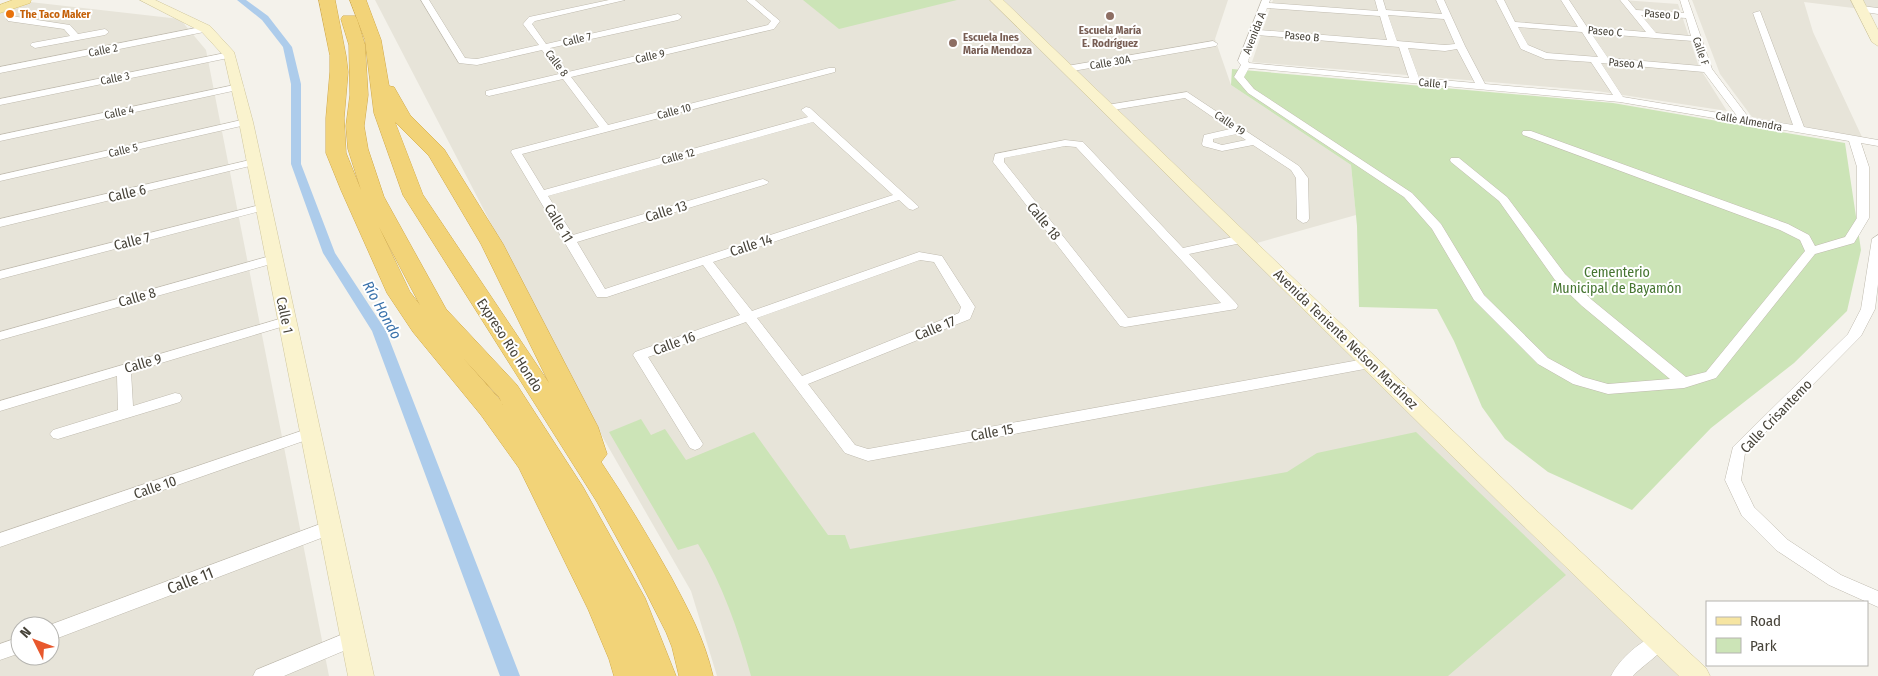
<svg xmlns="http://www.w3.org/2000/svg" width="1878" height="676" viewBox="0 0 1878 676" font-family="'Fira Sans Condensed',sans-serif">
	<rect width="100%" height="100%" fill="#f4f2eb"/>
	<g fill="#e7e4d9" fill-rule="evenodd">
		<path d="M375 0H1228L1215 39 1231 85 1351 165 1356 215 1250 245 1707 676H717L691 591 594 422Z"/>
		<path d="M1273 0H1622L1678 4 1699 67 1727 111 1597 91 1252 62Z"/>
		<path d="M1692 0H1878V11L1804 2 1813 32 1862 137 1752 117 1720 74Z"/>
		<path d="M30 2 180 19 206 50 329 676H0V13ZM20 626H50V656H20Z"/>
	</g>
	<g fill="#cce4b7">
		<path d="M803 0H957L839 29Z"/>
		<path d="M1232 69 1613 103 1845 143 1861 250 1847 311 1794 363 1711 428 1632 510 1548 472 1505 439 1482 407 1454 341 1437 309 1359 307 1357 226 1351 165 1231 85Z"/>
		<path d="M641 419 651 435 665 429 686 460 754 432 828 535H845L850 549 1287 472 1317 453 1416 432 1566 575 1448 676H751C738 630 723 585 698 544L678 550 609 432Z"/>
	</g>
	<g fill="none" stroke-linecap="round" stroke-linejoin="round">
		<path fill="#adcceb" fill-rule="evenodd" d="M237 0H246L268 16 292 47 301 84V164L335 253 386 331 520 676H500L372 331 323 253 291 164V84L283 47 262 20Z"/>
		<defs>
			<g id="street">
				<path d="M421 0H429L465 58 477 59 539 45 523 24 529 17 609 0H625L535 21 532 24 546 44 678 14 682 17 678 20 550 48 568 72 768 25 771 21 746 0H755L780 21 774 29 571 77 608 125 829 68H835V72L522 154 544 190 808 117 801 110 806 107 810 108 919 207 913 210 909 209 899 200 713 262 752 311 919 252 942 256 975 307 970 319 808 384 855 445 868 449 1370 358 1375 360 1377 363 1375 366 1370 368 868 461 845 453 746 322 648 357 703 444 700 448 695 450 690 448 633 355 635 352 740 315 703 265 607 297H597L511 152 512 150 599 127 563 79 489 96 486 95V91L559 74 542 50 477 65 459 63ZM813 122 893 195 605 289 577 242 767 184 769 182 763 179 759 180 573 235 548 196ZM920 260 934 262 961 307 959 313 802 376 757 318Z"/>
				<path d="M1262 0H1270L1269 3 1378 11 1375 0H1383L1386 10 1442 14 1436 0H1444L1465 46 1485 84 1613 95 1591 62 1545 59 1521 49 1496 0H1504L1515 22 1578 27 1561 0H1569L1587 27 1646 32 1620 0H1628L1636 10 1684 13 1680 0H1688L1712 69 1749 118 1793 125 1753 13 1760 11 1804 127 1878 140V146L1861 143 1869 167V218L1854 243 1815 254 1716 378 1684 388 1608 394 1573 384 1538 364 1474 300 1432 229 1404 197 1248 93 1236 79 1234 77 1241 65 1238 61ZM1267 8 1380 16 1387 40 1259 30ZM1388 15 1444 19 1455 44 1445 45 1397 41ZM1641 15 1686 18 1691 36 1656 33ZM1518 27 1582 32 1598 57 1547 53 1528 45ZM1591 33 1693 41 1701 66 1608 58ZM1257 35 1399 47 1409 78 1249 63 1248 61ZM1408 48 1445 51 1457 49 1475 83 1419 78ZM1601 63 1704 72 1737 116 1623 97ZM1249 68 1620 102 1849 141 1857 167V218L1845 237 1815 246 1809 235 1788 224 1531 131H1523L1522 133 1523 135 1780 230 1800 240 1805 251 1706 372 1686 377 1592 300 1565 274 1507 197 1459 158H1451L1450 160 1451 162 1499 201 1555 280 1582 306 1670 379 1608 384 1583 377 1548 358 1484 295 1441 224 1412 193 1254 89 1244 77Z"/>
				<path d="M1861 6 1878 8V14L1858 11 1857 9Z"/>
				<path d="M11 16 70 25 78 34 105 29 109 32 105 35 35 48 30 45 32 43 70 36 64 29 8 21 7 19Z"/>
				<path d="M206 26 210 29 209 31 0 73V67Z"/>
				<path d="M1213 41 1218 44 1216 46 1067 72 1062 69 1067 66Z"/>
				<path d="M230 52 233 53V57L0 105V99Z"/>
				<path d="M239 84 244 87 242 89 0 141V135Z"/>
				<path d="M1187 92 1299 166 1308 178 1309 219 1307 222 1303 223 1297 219 1296 178 1291 170 1253 145 1222 151 1203 146 1202 144 1204 135 1230 129 1185 98 1107 111 1102 108 1107 105ZM1237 134 1246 140 1222 145 1213 142V139Z"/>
				<path d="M246 119 250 120 251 122 250 124 0 181V175Z"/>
				<path d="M1065 140 1083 142 1183 248 1242 235 1246 236 1248 239 1246 242 1189 254 1236 303 1238 306 1236 309 1125 327 1120 326 993 162 995 154ZM1065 146 1076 147 1221 303 1128 318 1004 162V158Z"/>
				<path d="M254 159 258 160 259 162 258 164 0 227V219Z"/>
				<path d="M264 204 270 207 268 209 0 279V271Z"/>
				<path d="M1878 235V284L1875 309 1861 336 1745 453 1741 480 1754 507 1788 540 1841 575 1878 591V607L1829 585 1776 550 1742 516 1725 480 1733 447 1848 334 1861 309 1872 239Z"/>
				<path d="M274 255 280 259 278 262 0 340V332Z"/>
				<path d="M286 317 291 318 293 321 291 324 131 372 133 406 175 393 180 394 182 398 180 402 58 439 53 438 50 434 53 430 118 410 117 376 0 411V401Z"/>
				<path d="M310 428 315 429 318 433 315 437 0 547V533Z"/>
				<path d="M331 520 337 522 339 527 337 532 50 641V626H47Z"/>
				<path d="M353 630 360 632 362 638 360 644 284 676H253L256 670Z"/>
				<path d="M1659 634 1666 636 1668 642C1663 653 1643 665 1633 676H1611C1620 658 1641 640 1659 634Z"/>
				<path d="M20 637V653L0 660V644Z"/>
			</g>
			<g id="secondary">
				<path d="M140 0H155L210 26 234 52 253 122 374 676H348L239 122 224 56 202 32Z"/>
				<path d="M990 0H1003L1524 499 1706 668 1710 676H1679L1508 511Z"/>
				<path d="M1851 0H1863L1878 30V46L1872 42Z"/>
			</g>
			<path id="primary" d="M13 0H31L30 3 0 13V5Z"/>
			<g id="highway">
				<path d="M319 0H335L346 56 348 72 344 118 346 153 361 190 348 149 346 126 350 95 349 45 341 19 343 16H355L357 19 365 45 368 95 364 126 368 149 384 197 446 309 517 385 583 487 645 598 676 676H614L609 659 588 609 519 468 481 415 413 332 387 293 341 190 326 153V118L330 72V56ZM379 227 420 305 410 292ZM463 358 499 397 503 405 501 401Z"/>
				<path d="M350 0H366L381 40 389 86 394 87 410 115 444 149 503 244 598 427 607 454 601 462C626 499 649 538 671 577 689 611 704 638 713 676H679L672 647 666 632 635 571 597 502 403 195 374 113 365 40ZM395 122 429 156 481 244 549 383 423 195Z"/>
			</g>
		</defs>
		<use href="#street" stroke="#bfbaae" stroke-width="1"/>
		<use href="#secondary" stroke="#d0c79e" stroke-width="1"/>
		<use href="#primary" stroke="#dac372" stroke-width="1"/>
		<use href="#highway" stroke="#d1a948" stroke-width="1"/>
		<use href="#street" fill="#fff" fill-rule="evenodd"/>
		<use href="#secondary" fill="#faf3ce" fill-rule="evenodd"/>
		<use href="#primary" fill="#f6e5a2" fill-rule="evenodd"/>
		<use href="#highway" fill="#f2d378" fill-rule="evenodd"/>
	</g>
	<circle fill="#e8710a" stroke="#fff" stroke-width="2" cx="10" cy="14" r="5"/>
	<g fill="#8d6e63" stroke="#fff" stroke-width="2">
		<circle cx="1110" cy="16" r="5"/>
		<circle cx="953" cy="43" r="5"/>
	</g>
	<g text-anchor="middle" stroke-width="4" stroke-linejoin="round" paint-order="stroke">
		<g font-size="11" font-weight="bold" fill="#c56008" stroke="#fff" text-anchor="start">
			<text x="20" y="18">The Taco Maker</text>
		</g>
		<g font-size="11" fill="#474339" stroke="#fff">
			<text transform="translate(1662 14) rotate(4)" y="4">Paseo D</text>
			<text transform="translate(1605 31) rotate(5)" y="4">Paseo C</text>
			<text transform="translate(1254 33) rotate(-68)" y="4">Avenida A</text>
			<text transform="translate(1302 36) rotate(5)" y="4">Paseo B</text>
			<text transform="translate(577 39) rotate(-13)" y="4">Calle 7</text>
			<text transform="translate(103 50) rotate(-11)" y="4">Calle 2</text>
			<text transform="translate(1701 51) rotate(71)" y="4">Calle F</text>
			<text transform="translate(650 56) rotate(-13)" y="4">Calle 9</text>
			<text transform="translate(1110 62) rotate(-10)" y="4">Calle 30A</text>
			<text transform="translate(557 63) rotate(53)" y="4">Calle 8</text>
			<text transform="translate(1626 63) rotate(5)" y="4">Paseo A</text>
			<text transform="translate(115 78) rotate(-11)" y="4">Calle 3</text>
			<text transform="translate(1433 83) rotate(5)" y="4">Calle 1</text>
			<text transform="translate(674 111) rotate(-15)" y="4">Calle 10</text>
			<text transform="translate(119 112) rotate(-12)" y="4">Calle 4</text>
			<text transform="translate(1749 121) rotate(10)" y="4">Calle Almendra</text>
			<text transform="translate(1230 123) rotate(34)" y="4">Calle 19</text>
			<text transform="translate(123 150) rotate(-13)" y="4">Calle 5</text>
			<text transform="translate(678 156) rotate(-15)" y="4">Calle 12</text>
		</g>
		<g font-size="11" font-weight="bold" fill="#785e54" stroke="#fff">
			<text x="1110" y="34">Escuela María<tspan x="1110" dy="13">E. Rodríguez</tspan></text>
			<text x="963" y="41" text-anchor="start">Escuela Ines<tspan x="963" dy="13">María Mendoza</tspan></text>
		</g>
		<g font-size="14" fill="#474339" stroke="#fff">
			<text transform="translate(127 193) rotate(-13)" y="5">Calle 6</text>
			<text transform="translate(666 211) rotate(-17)" y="5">Calle 13</text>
			<text transform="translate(1044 221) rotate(51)" y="5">Calle 18</text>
			<text transform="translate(559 223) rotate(59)" y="5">Calle 11</text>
			<text transform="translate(132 241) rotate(-14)" y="5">Calle 7</text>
			<text transform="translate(751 245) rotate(-18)" y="5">Calle 14</text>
			<text transform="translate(137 297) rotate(-16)" y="5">Calle 8</text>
			<text transform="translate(285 315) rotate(78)" y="5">Calle 1</text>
			<text transform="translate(935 328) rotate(-22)" y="5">Calle 17</text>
			<text transform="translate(1346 339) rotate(44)" y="5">Avenida Teniente Nelson Martínez</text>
			<text transform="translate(674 343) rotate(-20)" y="5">Calle 16</text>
			<text transform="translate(510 345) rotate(57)" y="5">Expreso Río Hondo</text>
			<text transform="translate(143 363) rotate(-16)" y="5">Calle 9</text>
			<text transform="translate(1776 416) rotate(-46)" y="5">Calle Crisantemo</text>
			<text transform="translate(992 432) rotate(-10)" y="5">Calle 15</text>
			<text transform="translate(155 487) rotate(-19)" y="5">Calle 10</text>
		</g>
		<g font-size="14" fill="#457530" stroke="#fff">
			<text x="1617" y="277">Cementerio<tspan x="1617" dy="16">Municipal de Bayamón</tspan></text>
		</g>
		<g font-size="15" font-style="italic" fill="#3a72ab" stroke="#fff">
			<text transform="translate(382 310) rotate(61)" y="5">Río Hondo</text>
		</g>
		<g font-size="16" fill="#474339" stroke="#fff">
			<text transform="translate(190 580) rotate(-21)" y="6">Calle 11</text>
		</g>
	</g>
	<rect x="1706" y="601" width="162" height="65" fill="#ffffff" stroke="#b5b4b0"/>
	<rect x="1716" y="617" width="25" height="8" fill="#f6e5a2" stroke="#b5b4b0"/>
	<text x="1750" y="626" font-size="15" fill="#474339">Road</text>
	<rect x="1716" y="638" width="25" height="15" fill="#cce4b7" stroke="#b5b4b0"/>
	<text x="1750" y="651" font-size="15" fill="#474339">Park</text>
	<g transform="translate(35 641) rotate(312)"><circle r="24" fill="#ffffff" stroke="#b5b4b0"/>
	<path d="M0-4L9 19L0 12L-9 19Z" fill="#e8582d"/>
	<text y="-8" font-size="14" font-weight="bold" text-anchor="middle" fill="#474339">N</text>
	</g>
</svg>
